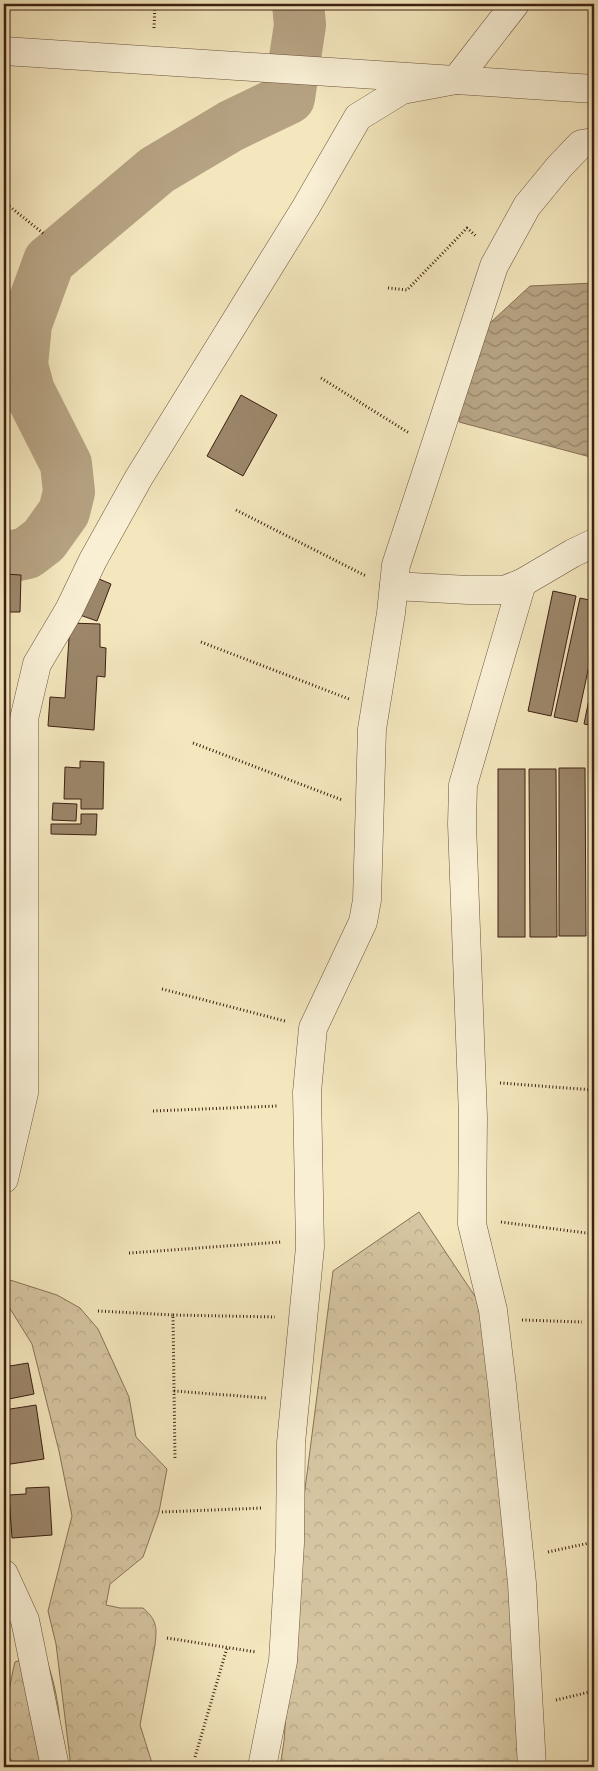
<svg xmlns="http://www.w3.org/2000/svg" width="598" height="1771" viewBox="0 0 598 1771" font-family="'IM FELL Great Primer',serif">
	<defs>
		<pattern id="forest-crowns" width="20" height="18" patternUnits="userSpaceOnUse" patternTransform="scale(1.25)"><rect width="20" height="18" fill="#d5c5a1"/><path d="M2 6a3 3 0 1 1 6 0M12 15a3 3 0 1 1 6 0" fill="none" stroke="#b8a98a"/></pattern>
		<pattern id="water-waves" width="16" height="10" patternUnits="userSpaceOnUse" patternTransform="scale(1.25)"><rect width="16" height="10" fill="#b6a383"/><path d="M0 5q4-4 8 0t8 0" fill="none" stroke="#95846a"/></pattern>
	</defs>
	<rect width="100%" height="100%" fill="#f4e7be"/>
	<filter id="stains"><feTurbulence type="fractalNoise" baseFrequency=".004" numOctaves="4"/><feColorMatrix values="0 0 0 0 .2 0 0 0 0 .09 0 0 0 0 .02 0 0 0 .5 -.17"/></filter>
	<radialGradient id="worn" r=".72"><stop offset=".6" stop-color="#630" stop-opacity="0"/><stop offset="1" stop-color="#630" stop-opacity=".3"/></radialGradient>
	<g fill="url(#forest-crowns)" stroke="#897259">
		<path d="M419 1212 490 1319 515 1555 520 1767H280L284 1741 299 1536 333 1271Z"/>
		<path d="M10 1280 57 1295 80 1308 98 1329 129 1397 136 1437 167 1469 159 1512 143 1557 110 1584 106 1605 120 1608H143C157 1620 157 1627 155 1645L140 1725 152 1763 192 1767H71L56 1644 48 1611 72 1516 59 1451 32 1344 4 1299V1288Z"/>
		<path d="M594 1316V1406L589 1340Z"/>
		<path d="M44 1652C55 1683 63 1717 59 1751L40 1767 19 1766C15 1763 10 1759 7 1755 0 1738 10 1681 15 1662Z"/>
	</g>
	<path fill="url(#water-waves)" stroke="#866f55" d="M594 283V458L459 422 461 395 490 323 530 286Z"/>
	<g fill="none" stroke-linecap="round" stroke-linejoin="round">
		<path stroke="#b6a383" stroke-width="52" d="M4 558 27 553 44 540 64 512 69 492 66 464 29 391 22 365 26 324 49 261 157 170 231 126 289 98 300 25 298 4"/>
	</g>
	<g fill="#9c876b" stroke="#3d2011">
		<path d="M241 395 277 415 243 476 207 456Z"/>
		<path d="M4 574 21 575 20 612H4Z"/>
		<path d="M92 576 111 584 97 621 77 614Z"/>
		<path d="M553 591 576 596 551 716 528 711Z"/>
		<path d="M580 598 594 601V642L577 722 554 717Z"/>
		<path d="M70 623 100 624V647L106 648 105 677 97 676 94 730 48 726 50 697 65 698Z"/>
		<path d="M594 674V726L584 724Z"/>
		<path d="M80 761 104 762 103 809H81V799H64L65 767 80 768Z"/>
		<path d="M559 768H585L586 936H559Z"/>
		<rect x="498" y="769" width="27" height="168"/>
		<path d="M529 769H556L557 937H530Z"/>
		<path d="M53 803 77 804 76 821 52 820Z"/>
		<path d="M81 814H97L96 835 51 834V824H81Z"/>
		<path d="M4 957H6L5 994H11L9 1035H4Z"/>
		<path d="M4 1058H7L5 1117H4Z"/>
		<path d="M4 1330 10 1366 28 1363 34 1394 4 1400Z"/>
		<path d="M36 1405 44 1459 4 1465V1410Z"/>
		<path d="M49 1487 52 1535 12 1538 9 1495 26 1494V1488Z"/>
	</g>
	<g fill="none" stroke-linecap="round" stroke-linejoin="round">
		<defs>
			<g id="minor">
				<path d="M4 51 594 89"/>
				<path d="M522 583 463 785 462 824 473 1117 472 1224 493 1310 502 1385 522 1583 532 1767"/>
				<path d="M394 586 468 590H504L522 583 573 553 594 543"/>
				<path d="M4 1179 24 1093V719L37 664 69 610 93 560 138 479 306 207 358 117 402 90 456 80 515 4"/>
				<path d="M4 1574 25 1620 55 1767"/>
				<path d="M262 1767 283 1661 290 1543 291 1443 310 1247 307 1092 313 1028 363 922 367 900 372 729 391 613 396 565 494 266 527 206 559 167 581 144 594 142"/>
			</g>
		</defs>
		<use href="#minor" stroke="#6b523c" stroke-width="29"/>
		<g stroke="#3d2011" stroke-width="3" stroke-dasharray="1 2.5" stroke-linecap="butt">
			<path d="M154 28 155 4"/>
			<path d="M4 202 44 234"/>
			<path d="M388 288 407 290 467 228 477 237"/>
			<path d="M321 378 409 433"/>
			<path d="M4 393H5"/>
			<path d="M236 510 366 576"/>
			<path d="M201 642 349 699"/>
			<path d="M193 743 342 800"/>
			<path d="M162 989 285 1021"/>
			<path d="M500 1083 594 1090"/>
			<path d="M153 1111 278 1106"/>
			<path d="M501 1222 594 1234"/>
			<path d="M129 1253 281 1242"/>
			<path d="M98 1311 173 1315 175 1459"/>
			<path d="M173 1315 275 1317"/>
			<path d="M522 1320 582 1322"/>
			<path d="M174 1391 266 1398"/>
			<path d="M162 1512 263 1508"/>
			<path d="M548 1552 594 1542"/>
			<path d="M167 1638 256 1652"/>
			<path d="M556 1700 594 1691"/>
			<path d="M195 1757 227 1648"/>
		</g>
		<use href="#minor" stroke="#f8efd5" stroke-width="28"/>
	</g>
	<rect width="598" height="1771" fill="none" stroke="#f4e7be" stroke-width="20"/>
	<rect x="5" y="5" width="588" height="1761" fill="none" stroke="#3d2011" stroke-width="2.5"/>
	<rect x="10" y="10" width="578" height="1751" fill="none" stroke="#3d2011"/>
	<rect width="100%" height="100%" filter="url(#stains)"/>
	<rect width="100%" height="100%" fill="url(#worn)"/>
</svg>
